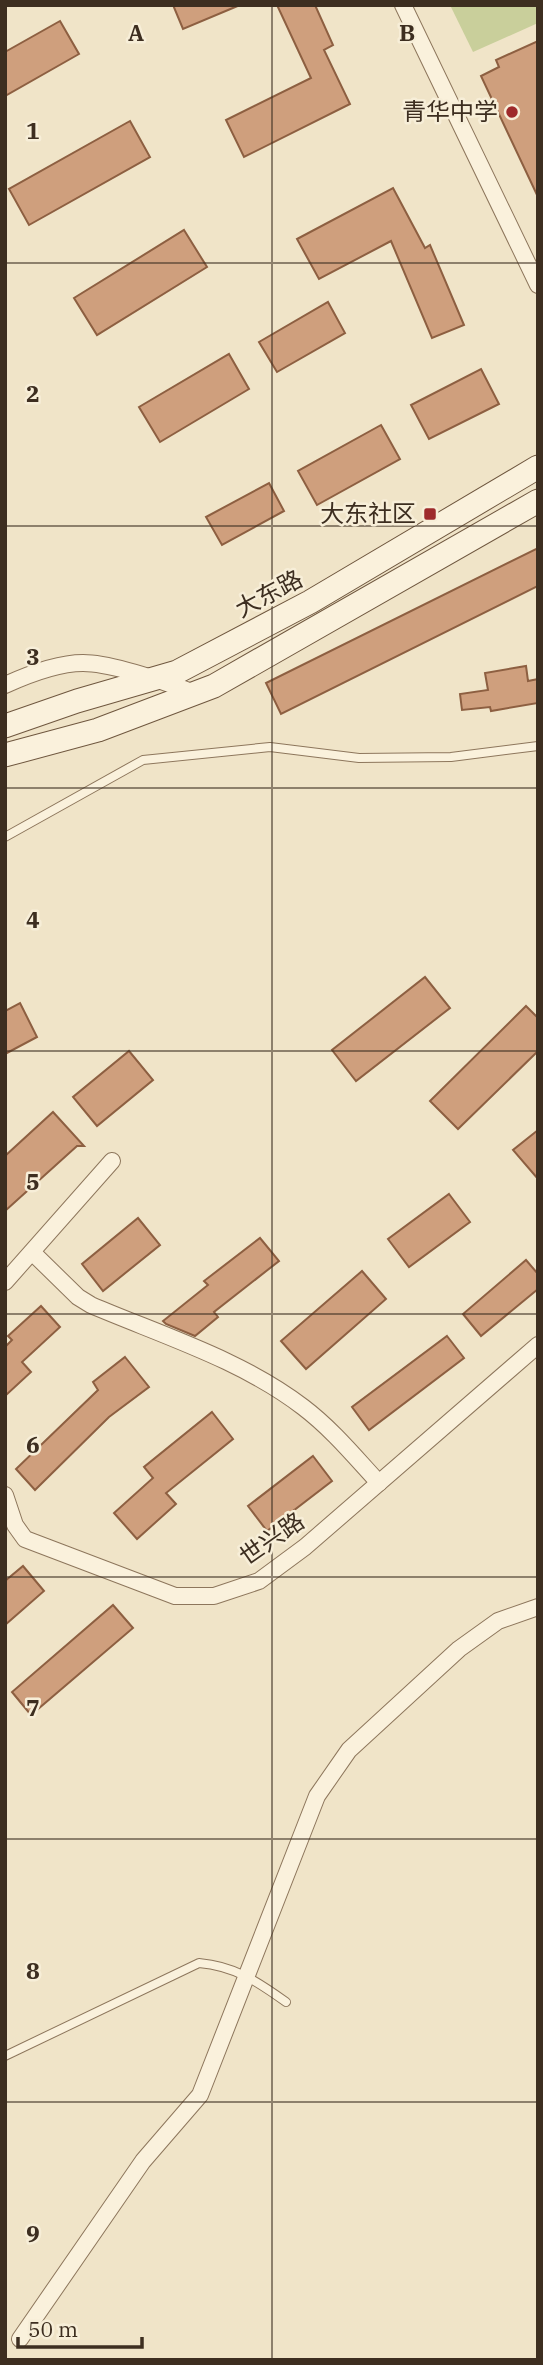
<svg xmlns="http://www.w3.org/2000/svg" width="543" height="2365" viewBox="0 0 543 2365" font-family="'IBM Plex Serif','Noto Sans SC',serif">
	<rect width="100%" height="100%" fill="#f0e4c8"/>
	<path fill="#c9cf9b" d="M450 5H538V23L473 52Z"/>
	<g fill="#cf9f7d" stroke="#8d5f41" stroke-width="2">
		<path d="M173 5H240L183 29Z"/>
		<path d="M277 5H315L333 45 324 50 350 104 244 157 226 120 311 78Z"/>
		<path d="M60 21 79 54 5 96V52Z"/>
		<path d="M538 41V197L481 76 499 67 496 60Z"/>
		<path d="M130 121 150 157 29 225 9 189Z"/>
		<path d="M393 188 425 248 430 245 464 325 432 338 391 241 319 279 297 239Z"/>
		<path d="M184 230 207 267 97 335 74 298Z"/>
		<path d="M328 302 345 333 277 372 259 342Z"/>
		<path d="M229 354 249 389 160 442 139 407Z"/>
		<path d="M481 369 499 404 429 439 411 405Z"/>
		<path d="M381 425 400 459 317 505 298 471Z"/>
		<path d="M269 483 284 511 222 545 206 517Z"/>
		<path d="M538 548V586L281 714 266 683Z"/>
		<path d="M526 666 528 681 538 679V703L491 711 490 707 462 710 460 694 488 690 485 673Z"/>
		<path d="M425 977 450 1008 356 1081 332 1050Z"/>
		<path d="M20 1003 37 1037 5 1054V1011Z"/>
		<path d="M526 1006 538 1018V1051L458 1129 430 1101Z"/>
		<path d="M129 1051 153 1080 97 1126 73 1097Z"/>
		<path d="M53 1112 84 1146H77L5 1211V1156Z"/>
		<path d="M538 1130V1179L513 1150Z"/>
		<path d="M449 1194 470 1222 409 1267 388 1239Z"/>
		<path d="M138 1218 160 1245 103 1291 82 1264Z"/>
		<path d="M260 1238 279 1261 214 1312 218 1317 195 1336 166 1324 163 1321 208 1285 204 1281Z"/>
		<path d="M526 1260 538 1274V1289L481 1336 463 1314Z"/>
		<path d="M362 1271 386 1299 306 1369 281 1341Z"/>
		<path d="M41 1306 60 1327 22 1362 31 1372 5 1396V1347L12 1340 8 1336Z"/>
		<path d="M447 1336 464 1358 369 1430 352 1407Z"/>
		<path d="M125 1357 149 1387 109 1417 35 1490 16 1469 98 1390 93 1382Z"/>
		<path d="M212 1412 233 1439 166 1493 176 1504 137 1539 114 1513 153 1478 144 1467Z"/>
		<path d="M313 1456 332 1481 267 1531 248 1506Z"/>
		<path d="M23 1566 44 1591 5 1625V1581Z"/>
		<path d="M113 1605 133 1628 31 1715 12 1692Z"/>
	</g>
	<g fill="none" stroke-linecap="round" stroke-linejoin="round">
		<defs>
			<g id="lane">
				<path d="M5 837 143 760 270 747 359 758 451 757 538 746"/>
				<path d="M5 2056 199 1963C235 1966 258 1982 286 2002"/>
			</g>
			<g id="street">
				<path d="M403 5 538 285"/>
				<path d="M5 685C27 675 59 663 83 663 114 663 168 683 197 694"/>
				<path d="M33 1253 78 1297 91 1305C161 1335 242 1360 303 1407 332 1429 355 1457 379 1483"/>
				<path d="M5 1282 112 1161"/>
				<path d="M5 1495 15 1525 25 1539 175 1596H214L259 1581 305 1547 538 1345"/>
				<path d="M20 2339 143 2161 200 2095 317 1796 349 1750 459 1649 498 1621 538 1607"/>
			</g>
			<g id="secondary">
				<path d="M5 726 77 701 177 672 310 602 538 467"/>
				<path d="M5 755 98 730 214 686 538 501"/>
			</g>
		</defs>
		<use href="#lane" stroke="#8d765c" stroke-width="10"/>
		<use href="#street" stroke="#8d765c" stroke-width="18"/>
		<use href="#secondary" stroke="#6f573f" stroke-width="25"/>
		<use href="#lane" stroke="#faf1dc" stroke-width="8"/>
		<use href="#street" stroke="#faf1dc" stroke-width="16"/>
		<use href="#secondary" stroke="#faf1dc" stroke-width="23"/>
	</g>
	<path fill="none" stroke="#3d2e20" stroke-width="2" stroke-opacity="0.55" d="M272 5V2360M5 263H538M5 526H538M5 788H538M5 1051H538M5 1314H538M5 1577H538M5 1839H538M5 2102H538"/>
	<g fill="#9e2a2b" stroke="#f7eed8" stroke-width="2.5">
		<circle cx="512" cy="112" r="7"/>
		<rect x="423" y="507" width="14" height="14" rx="3.5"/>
	</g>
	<g text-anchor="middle" stroke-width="5" stroke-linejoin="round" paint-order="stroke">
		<g font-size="24" fill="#3d2e20" stroke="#f7eed8" text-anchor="end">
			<text x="498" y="120">青华中学</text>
			<text x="416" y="522">大东社区</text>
		</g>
		<g font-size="24" fill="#3d2e20" stroke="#f7eed8">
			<text transform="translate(269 594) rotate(-28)" y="8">大东路</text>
			<text transform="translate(272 1539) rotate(-35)" y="8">世兴路</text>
		</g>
	</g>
	<g font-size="23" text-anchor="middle" font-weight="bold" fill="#3d2e20" stroke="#f7eed8" stroke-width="5" stroke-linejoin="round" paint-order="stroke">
		<text x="136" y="41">A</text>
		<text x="407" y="41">B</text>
		<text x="33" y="139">1</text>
		<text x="33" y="402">2</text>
		<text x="33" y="665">3</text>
		<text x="33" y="928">4</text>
		<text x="33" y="1190">5</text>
		<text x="33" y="1453">6</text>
		<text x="33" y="1716">7</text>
		<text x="33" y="1979">8</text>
		<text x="33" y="2242">9</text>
	</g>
	<rect width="543" height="2365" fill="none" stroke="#3d2e20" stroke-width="14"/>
	<path d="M18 2337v10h124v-10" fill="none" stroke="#3d2e20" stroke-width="3.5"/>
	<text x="28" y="2337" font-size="21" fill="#3d2e20" stroke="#f7eed8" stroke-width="5" paint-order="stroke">50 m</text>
</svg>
